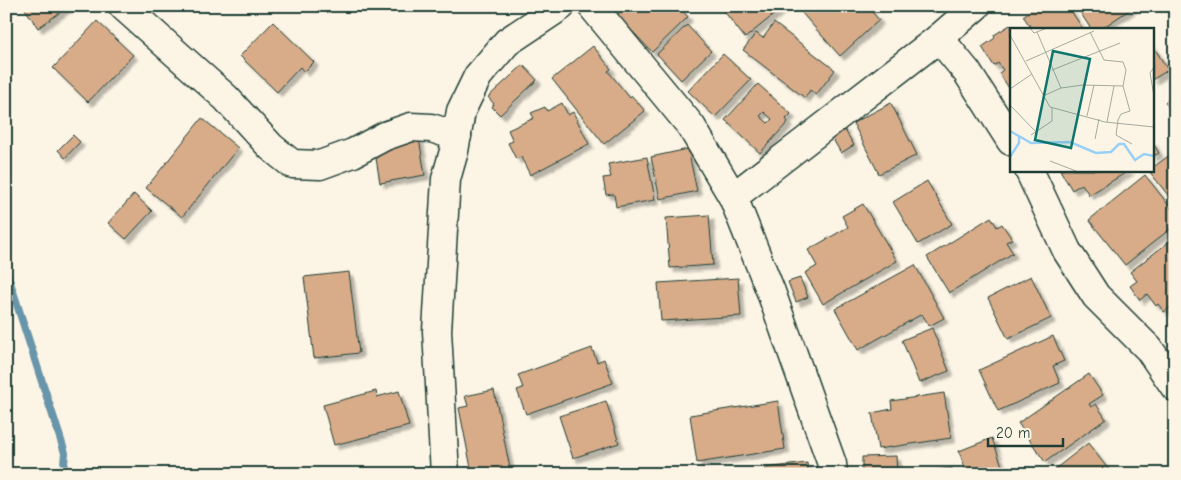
<svg xmlns="http://www.w3.org/2000/svg" width="1181" height="480" viewBox="0 0 1181 480" font-family="'Comic Neue',sans-serif">
	<defs>
		<filter id="shadow"><feDropShadow dx="4.5" dy="4.5" stdDeviation="1" flood-color="#0004"/></filter>
	</defs>
	<rect width="100%" height="100%" fill="#fcf5e5"/>
	<filter id="ink" filterUnits="userSpaceOnUse"><feTurbulence type="fractalNoise" baseFrequency=".02" numOctaves="2"/><feDisplacementMap in="SourceGraphic" scale="10" xChannelSelector="R" yChannelSelector="G"/><feConvolveMatrix kernelMatrix="1 2 1 2 8 2 1 2 1" color-interpolation-filters="sRGB"/></filter>
	<g filter="url(#ink)">
		<g fill="none" stroke-linecap="round" stroke-linejoin="round">
			<path stroke="#6895aa" stroke-width="8" d="M6 270 65 453 63 474"/>
		</g>
		<g fill="#d8ac89" stroke="#1f3d34" fill-rule="evenodd" filter="url(#shadow)">
			<path d="M23 6H69L38 28Z"/>
			<path d="M626 6H678L688 17 652 52 617 15Z"/>
			<path d="M720 6H781L782 8 745 38Z"/>
			<path d="M807 6H867L879 20 840 56 801 12Z"/>
			<path d="M1037 6H1068L1083 29H1032L1023 16Z"/>
			<path d="M1076 6H1135L1101 29H1091Z"/>
			<path d="M97 21 133 55 88 102 53 68Z"/>
			<path d="M273 22 314 62 304 72 300 67 277 92 240 56Z"/>
			<path d="M774 23 835 70 816 95 810 90 805 98 743 50 756 33 763 38Z"/>
			<path d="M687 25 711 51 681 80 657 54Z"/>
			<path d="M1010 25 1013 29H1011V91L999 73 1003 70 998 63 994 66 982 47 995 38 994 35Z"/>
			<path d="M1152 44 1168 70 1152 80Z"/>
			<path d="M593 46 611 69 608 71 630 98 632 96 645 111 604 144 552 79Z"/>
			<path d="M723 54 751 80 715 117 688 91Z"/>
			<path d="M523 65 537 80 500 115 492 107 494 104 488 97Z"/>
			<path d="M758 84 791 114 786 119 788 122 760 153 725 120ZM764 112 772 119 768 123 760 116Z"/>
			<path d="M1175 96V117L1165 102Z"/>
			<path d="M562 103 568 115 573 112 589 144 530 175 521 157 516 159 508 143 513 141 508 130 534 118 531 113 545 107 547 111Z"/>
			<path d="M891 103 917 155 879 174 853 123Z"/>
			<path d="M202 118 238 148 182 217 146 188Z"/>
			<path d="M843 127 854 145 841 153 830 134Z"/>
			<path d="M73 135 80 142 65 158 58 150Z"/>
			<path d="M419 138 425 175 380 183 374 146Z"/>
			<path d="M1152 141 1159 153 1152 157Z"/>
			<path d="M688 149 697 191 660 199 651 157Z"/>
			<path d="M1171 154 1175 159V204L1149 171 1152 170V168Z"/>
			<path d="M647 157 655 200 616 207 614 194 606 195 603 178 611 177 608 164Z"/>
			<path d="M1060 170H1130L1089 195 1082 184 1072 190Z"/>
			<path d="M1145 175 1175 213V225L1125 265 1089 220Z"/>
			<path d="M927 181 952 224 918 244 893 202Z"/>
			<path d="M134 194 152 211 126 239 108 223Z"/>
			<path d="M863 204 897 261 823 304 805 273 817 266 808 250 848 227 842 216Z"/>
			<path d="M709 215 713 265 670 268 666 218Z"/>
			<path d="M991 217 997 227 1002 224 1012 239 1006 242 1013 253 949 293 927 257Z"/>
			<path d="M1175 237V304L1164 312 1158 304 1156 306 1147 294 1140 300 1130 286 1137 281 1130 272Z"/>
			<path d="M915 265 944 318 929 326 922 314 858 350 835 309Z"/>
			<path d="M349 272 359 353 314 358 304 277Z"/>
			<path d="M1031 276 1051 318 1008 339 988 298Z"/>
			<path d="M738 278 741 316 661 321 658 283Z"/>
			<path d="M800 278 808 297 796 302 788 282Z"/>
			<path d="M932 328 949 371 919 383 902 340Z"/>
			<path d="M1053 336 1064 361 1053 366 1060 383 998 411 979 370Z"/>
			<path d="M592 348 597 362 604 359 613 383 526 414 517 390 523 388 518 375Z"/>
			<path d="M1089 374 1103 395 1089 404 1091 407 1096 404 1106 419 1045 462 1018 423Z"/>
			<path d="M494 390 511 473 481 474 480 467 471 468 459 408 468 406 465 396Z"/>
			<path d="M376 391 377 397 399 391 409 426 334 445 323 405Z"/>
			<path d="M944 393 951 438 878 449 872 413 892 409 891 401Z"/>
			<path d="M606 401 619 443 573 458 559 416Z"/>
			<path d="M778 401 785 449 697 463 690 415Z"/>
			<path d="M992 438 1005 474H967L959 451Z"/>
			<path d="M1088 443 1112 474H1059L1055 469Z"/>
			<path d="M896 456 897 474H862V457Z"/>
			<path d="M807 463 808 474H765V468Z"/>
			<path d="M952 468V474H905Z"/>
		</g>
		<g fill="none" stroke-linecap="round" stroke-linejoin="round">
			<defs>
				<g id="minor">
					<path d="M123 6 226 98 271 147 292 164 320 165 353 153 385 136 411 127 431 128 457 136"/>
					<path d="M592 6 691 126 733 197 771 292 832 464 833 474"/>
					<path d="M939 38 967 72 1011 141"/>
					<path d="M1029 170 1067 251 1096 296 1149 349 1175 387"/>
					<path d="M733 197 939 38 976 6"/>
					<path d="M445 474 437 331 446 179 454 151 461 111 478 76 507 42 561 6"/>
				</g>
			</defs>
			<use href="#minor" stroke="#1f3d34" stroke-width="31"/>
			<use href="#minor" stroke="#fcf5e5" stroke-width="28"/>
		</g>
	</g>
	<g transform="translate(1010 28)">
		<rect width="144" height="144" fill="#fcf5e5"/>
		<path fill="none" stroke="#99d0f8" stroke-width="2.5" d="M0 103 21 115 60 114 86 125 101 124 109 116H114L125 132 134 126 144 128M0 129 9 115V108"/>
		<path fill="none" stroke="#a4ab9e" stroke-width="1" d="M20 0 24 5 37 0M27 4 51 60M80 4 94 32 113 34 116 42 113 58M0 7 40 79 95 94 144 99M16 33 84 3M144 39 140 45 144 68M42 42 110 15M113 58 120 83 111 86 108 92 106 107 122 116M0 61 22 46M33 68 51 60 73 57 113 58M0 77 26 104M77 88 84 57M97 94 104 58M21 107 42 93V80M85 111 89 91M40 133 66 143"/>
		<path fill="#0f766e" fill-opacity="0.15" stroke="#0f766e" stroke-width="2.5" d="M43 23 80 31 61 120 25 112Z"/>
		<rect width="144" height="144" fill="none" stroke="#1f3d34" stroke-width="2.5"/>
	</g>
	<rect width="1181" height="480" fill="none" stroke="#fcf5e5" stroke-width="25"/>
	<rect x="12" y="12" width="1156" height="455" fill="none" stroke="#1f3d34" stroke-width="2" filter="url(#ink)"/>
	<path d="M988 438v8h75v-8" fill="none" stroke="#1f3d34" stroke-width="2.5"/>
	<text x="996" y="438" font-size="15" fill="#1f3d34" stroke="#fcf5e5" stroke-width="4" paint-order="stroke">20 m</text>
</svg>
